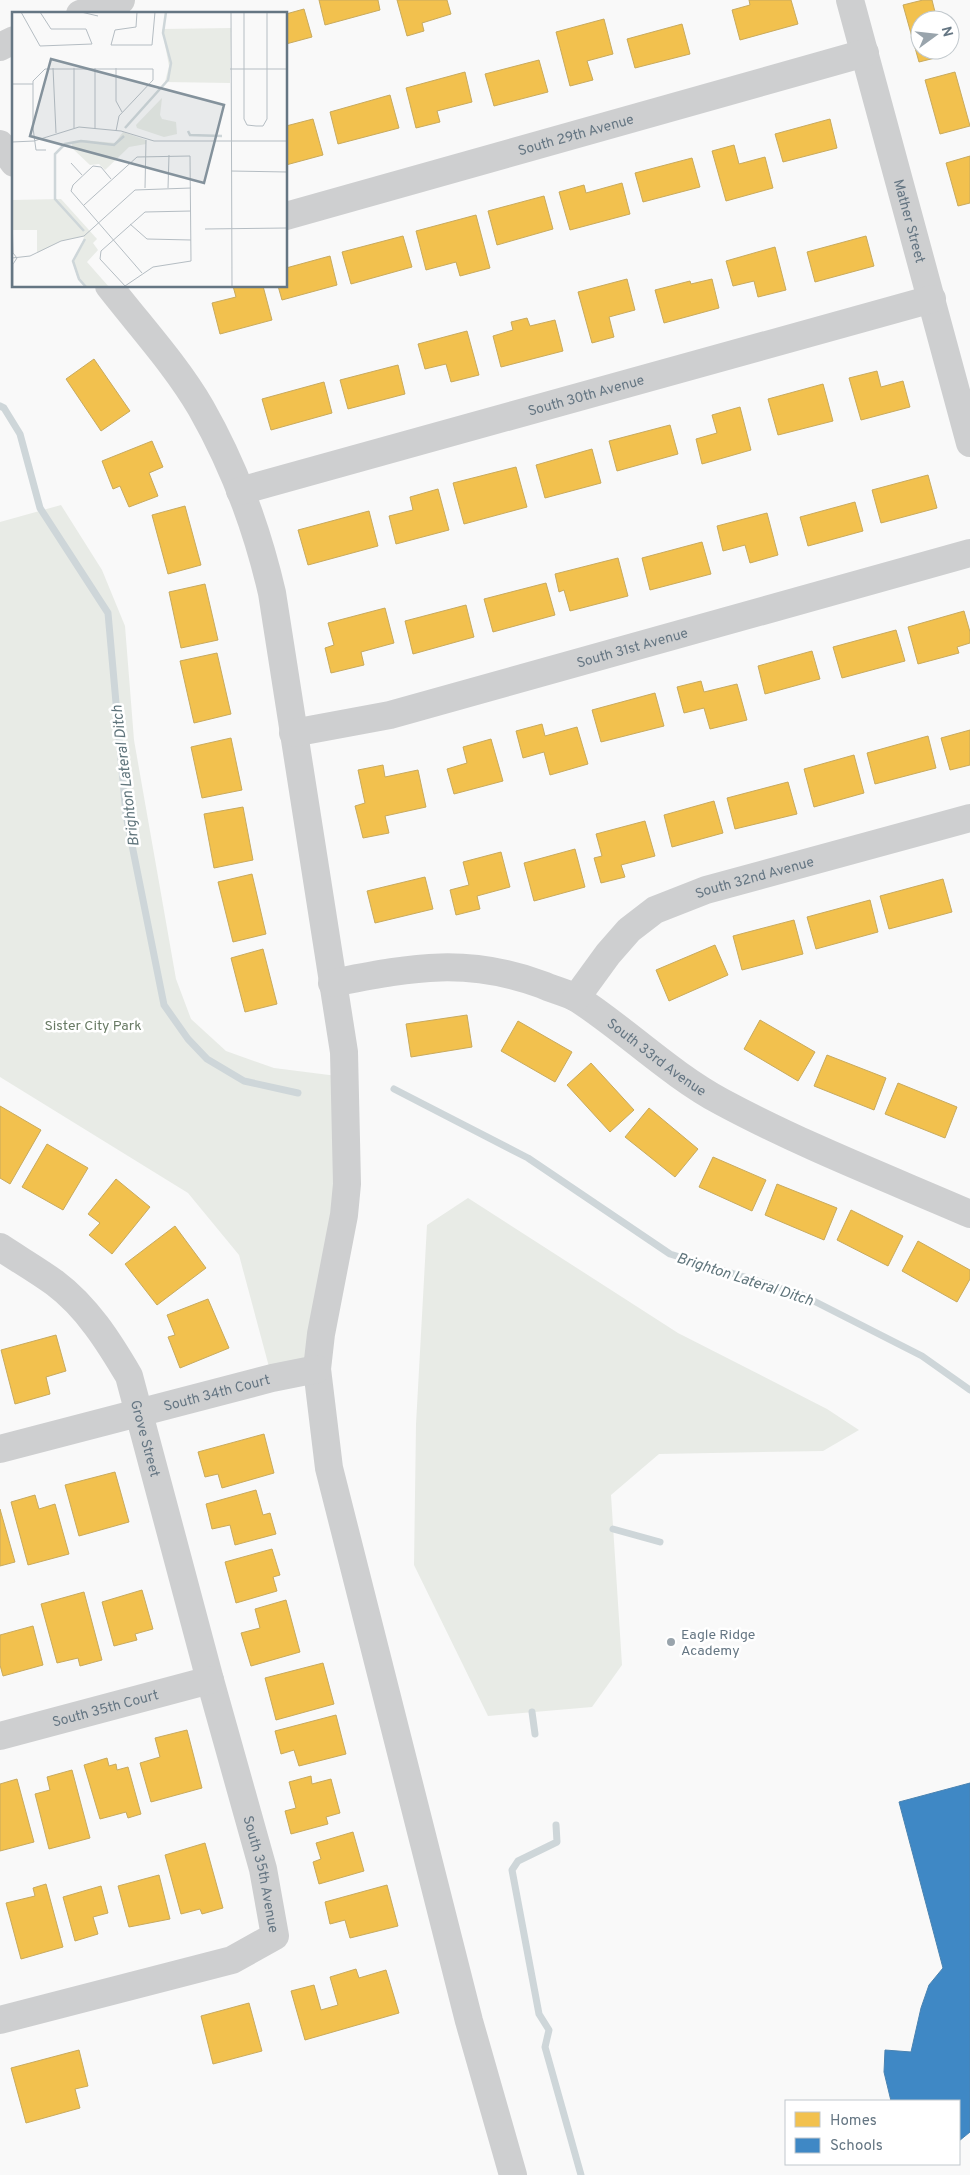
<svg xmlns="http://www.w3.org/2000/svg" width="970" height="2175" viewBox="0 0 970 2175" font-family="Overpass,sans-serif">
	<rect width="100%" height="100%" fill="#f9f9f9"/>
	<g fill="#e8ebe6">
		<path d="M61 505 102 570 125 626 134 740 176 979 191 1019 226 1051 274 1068 345 1077 317 1369 272 1378 239 1255 188 1193 0 1077V522Z"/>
		<path d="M468 1198 678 1333 827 1409 859 1430 823 1451 659 1454 611 1495 622 1665 592 1707 488 1716 414 1565 416 1424 427 1225Z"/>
	</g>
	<g fill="#f2c14e" stroke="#c8aa5e">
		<path d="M319 0H378L380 10 325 25Z"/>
		<path d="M397 0H447L451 14 422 23 424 31 407 36Z"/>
		<path d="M749 0H791L798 24 740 40 732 10 750 5Z"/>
		<path d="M923 0H932L937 20H920V50H945L947 55 919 62 903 5Z"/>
		<path d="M304 9 312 37 286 44V14Z"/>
		<path d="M604 19 613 54 587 61 593 80 570 86 556 32Z"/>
		<path d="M682 24 690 54 635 68 627 39Z"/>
		<path d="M539 60 548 92 494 106 485 74Z"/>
		<path d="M465 72 472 102 437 111 440 122 416 128 406 88Z"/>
		<path d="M955 72 970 126 940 134 925 80Z"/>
		<path d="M390 95 399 128 338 144 330 112Z"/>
		<path d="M313 119 323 155 286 165V126Z"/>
		<path d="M830 119 837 148 783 162 775 134Z"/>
		<path d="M734 145 739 164 765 157 773 188 726 201 712 151Z"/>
		<path d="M970 156V203L958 206 946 163Z"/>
		<path d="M692 158 700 187 643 202 635 173Z"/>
		<path d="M622 183 630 214 570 230 559 192 584 185 586 193Z"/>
		<path d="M544 196 553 229 497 245 488 211Z"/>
		<path d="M476 215 490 268 460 276 456 262 426 270 416 231Z"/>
		<path d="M403 236 412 267 351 284 342 252Z"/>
		<path d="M866 236 874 266 815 282 807 252Z"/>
		<path d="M775 247 786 290 758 297 754 281 733 286 726 261Z"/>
		<path d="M330 256 337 285 282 300 278 286H286V268Z"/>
		<path d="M627 279 635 310 609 317 614 337 592 343 578 292Z"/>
		<path d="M712 279 719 308 664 323 655 290 690 281 691 284Z"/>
		<path d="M233 286H263L272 320 220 334 212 303 236 297Z"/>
		<path d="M527 318 530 326 555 320 563 351 501 367 493 336 513 330 511 322Z"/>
		<path d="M467 331 479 375 451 382 446 364 425 369 418 344Z"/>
		<path d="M94 359 130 411 101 431 66 379Z"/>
		<path d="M398 365 405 394 348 409 340 380Z"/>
		<path d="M877 371 881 387 903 381 910 407 861 420 849 378Z"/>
		<path d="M324 382 332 413 271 430 262 399Z"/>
		<path d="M823 384 833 421 778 435 768 399Z"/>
		<path d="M740 407 751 450 702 464 696 439 717 433 712 415Z"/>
		<path d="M670 425 678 454 617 471 609 441Z"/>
		<path d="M152 441 163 467 149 473 158 496 129 507 120 486 113 489 102 461Z"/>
		<path d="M592 449 601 483 545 498 536 465Z"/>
		<path d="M516 467 527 507 464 524 453 483Z"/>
		<path d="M928 475 937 508 881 523 872 490Z"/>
		<path d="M438 489 449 530 396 544 389 516 413 510 410 497Z"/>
		<path d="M855 502 863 531 808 546 800 517Z"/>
		<path d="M185 506 201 565 168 574 152 515Z"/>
		<path d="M369 511 378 546 308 565 298 530Z"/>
		<path d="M767 513 778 555 750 563 745 545 723 551 717 526Z"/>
		<path d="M702 542 711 574 650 590 642 558Z"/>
		<path d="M618 558 628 596 570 611 564 590 559 592 555 574Z"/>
		<path d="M546 583 555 615 493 632 484 599Z"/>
		<path d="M205 584 218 640 181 648 169 592Z"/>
		<path d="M466 605 474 637 413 654 405 621Z"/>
		<path d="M385 608 394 643 361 652 364 665 331 673 325 648 334 645 328 623Z"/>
		<path d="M964 611 970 632V643L957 647 959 653 918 664 908 627Z"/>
		<path d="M896 630 905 661 842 678 833 647Z"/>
		<path d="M812 651 820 679 765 694 758 666Z"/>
		<path d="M217 653 231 714 194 723 180 661Z"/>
		<path d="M701 681 704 692 737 684 747 720 710 729 704 708 684 713 677 687Z"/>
		<path d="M655 693 664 726 601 742 592 710Z"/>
		<path d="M542 724 545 736 577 727 588 764 550 775 544 752 523 758 516 731Z"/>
		<path d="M970 730V765L950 770 941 738Z"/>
		<path d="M928 736 936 768 875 784 867 753Z"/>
		<path d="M231 738 242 790 202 798 191 747Z"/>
		<path d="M491 739 503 781 454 794 447 769 467 763 463 747Z"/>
		<path d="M854 755 864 793 814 807 804 769Z"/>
		<path d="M383 765 385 777 418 770 426 807 385 816 389 833 363 838 355 806 365 803 358 770Z"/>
		<path d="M788 782 797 814 735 829 727 798Z"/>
		<path d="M714 801 723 833 672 847 664 815Z"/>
		<path d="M243 807 253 860 214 868 204 814Z"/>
		<path d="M645 821 655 856 621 865 625 877 601 883 594 858 602 856 596 834Z"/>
		<path d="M575 849 585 887 534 901 524 863Z"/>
		<path d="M501 852 510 887 477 896 480 909 456 915 450 890 469 885 463 862Z"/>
		<path d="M252 874 266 934 233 942 218 882Z"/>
		<path d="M425 877 433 909 375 923 367 891Z"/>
		<path d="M943 879 952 912 889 929 880 896Z"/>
		<path d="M870 900 878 932 816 949 807 917Z"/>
		<path d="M794 920 803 954 742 970 733 936Z"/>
		<path d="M715 945 728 975 669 1001 656 970Z"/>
		<path d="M263 949 277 1004 245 1012 231 958Z"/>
		<path d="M467 1015 472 1047 411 1057 406 1024Z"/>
		<path d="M760 1020 815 1052 798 1081 744 1049Z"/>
		<path d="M518 1021 572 1052 555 1082 501 1051Z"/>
		<path d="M827 1055 886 1078 874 1110 814 1086Z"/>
		<path d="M591 1063 634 1110 610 1132 567 1085Z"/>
		<path d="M898 1083 957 1107 945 1138 885 1114Z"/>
		<path d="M0 1106 41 1130 10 1184 0 1178Z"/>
		<path d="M649 1108 698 1149 675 1177 625 1137Z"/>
		<path d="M47 1144 88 1168 63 1210 22 1187Z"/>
		<path d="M713 1157 766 1180 752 1211 699 1187Z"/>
		<path d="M116 1179 150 1207 112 1254 89 1235 100 1223 88 1214Z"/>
		<path d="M777 1184 837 1208 824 1240 765 1215Z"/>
		<path d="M851 1210 903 1236 888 1266 837 1240Z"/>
		<path d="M175 1226 206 1268 157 1305 125 1264Z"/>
		<path d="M918 1241 970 1270V1279L957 1302 902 1271Z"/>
		<path d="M208 1299 229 1348 180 1368 168 1337 175 1335 167 1315Z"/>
		<path d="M56 1335 66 1371 46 1377 50 1394 15 1404 1 1350Z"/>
		<path d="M264 1434 274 1473 222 1488 218 1474 205 1477 198 1452Z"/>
		<path d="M115 1472 129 1522 79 1536 65 1485Z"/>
		<path d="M256 1490 263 1515 270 1513 276 1534 235 1545 230 1525 212 1529 206 1504Z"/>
		<path d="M35 1495 39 1509 55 1504 69 1554 28 1565 11 1502Z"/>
		<path d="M0 1509 15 1562 0 1566Z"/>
		<path d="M272 1549 280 1575 273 1577 277 1591 236 1603 225 1562Z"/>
		<path d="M142 1590 153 1629 135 1634 137 1640 114 1646 102 1602Z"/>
		<path d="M84 1592 102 1660 80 1666 78 1658 57 1663 41 1604Z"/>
		<path d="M286 1600 300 1652 251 1666 241 1633 260 1628 255 1609Z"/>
		<path d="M33 1626 43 1665 3 1676 0 1665V1635Z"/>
		<path d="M323 1663 334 1704 276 1720 265 1678Z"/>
		<path d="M336 1715 346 1754 299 1766 294 1750 281 1754 275 1731Z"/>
		<path d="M187 1730 202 1788 151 1802 140 1763 160 1757 155 1738Z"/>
		<path d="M107 1758 109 1766 116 1764 117 1770 128 1767 141 1814 128 1818 126 1812 100 1819 84 1765Z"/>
		<path d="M72 1770 90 1838 49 1849 35 1794 50 1790 47 1777Z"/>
		<path d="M311 1776 312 1784 331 1779 340 1813 326 1817 328 1824 291 1834 285 1811 296 1808 289 1782Z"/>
		<path d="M17 1779 34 1842 0 1851V1784Z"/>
		<path d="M353 1832 364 1871 319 1884 313 1862 321 1859 316 1843Z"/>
		<path d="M205 1843 223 1908 202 1914 200 1909 181 1914 165 1855Z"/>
		<path d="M159 1875 170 1919 129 1927 118 1886Z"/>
		<path d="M46 1884 63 1947 21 1959 6 1903 35 1896 33 1888Z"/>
		<path d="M387 1885 398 1926 350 1938 345 1920 330 1924 325 1902Z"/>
		<path d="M101 1886 108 1913 93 1917 98 1934 75 1941 63 1897Z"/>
		<path d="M356 1969 359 1978 386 1970 399 2013 305 2040 291 1991 314 1985 321 2010 338 2005 330 1977Z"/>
		<path d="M249 2003 262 2051 213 2064 201 2016Z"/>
		<path d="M79 2050 88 2086 75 2089 80 2108 26 2123 11 2068Z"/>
	</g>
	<path fill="#3f88c5" stroke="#4a83b1" d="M970 1783V2132L959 2141V2101H891L884 2072 885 2050 911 2052 921 2008 929 1985 943 1968 899 1802Z"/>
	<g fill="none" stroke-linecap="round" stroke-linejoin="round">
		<g stroke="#ced6d9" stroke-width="7">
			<path d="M0 406 4 408 20 434 40 508 108 613 126 815 164 1005 188 1039 207 1059 244 1081 298 1093"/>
			<path d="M394 1089 528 1158 670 1254 802 1295 922 1356 970 1390"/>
			<path d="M613 1529 660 1542"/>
			<path d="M532 1712 535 1734"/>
			<path d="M556 1825 557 1842 518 1861 512 1870 539 2014 549 2030 545 2047 581 2175"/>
		</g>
		<g stroke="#cecfd0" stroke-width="28">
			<path id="s1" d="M850 0 970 443"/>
			<path d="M80 14 121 0"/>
			<path d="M0 47 14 40"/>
			<path d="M0 144 14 163"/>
			<path id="s2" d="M286 216 865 53"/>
			<path d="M109 286C140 326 176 365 201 408 234 466 257 528 272 593L344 1052 347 1184 344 1215 321 1334 317 1369 329 1468 469 2021 513 2175"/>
			<path id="s3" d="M240 491 932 299"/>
			<path id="s4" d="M293 733 390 715 970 553"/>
			<path id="s5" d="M332 983C410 968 465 956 543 985 554 990 568 993 578 999 627 1031 670 1074 722 1102 802 1145 887 1178 970 1214"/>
			<path id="s6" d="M576 998 608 954 629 930 655 910 706 890 970 818"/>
			<path id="s7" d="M0 1247C18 1259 37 1270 55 1283 87 1307 109 1342 129 1376L210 1680 263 1869 275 1936 232 1960 0 2020"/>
			<path id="s8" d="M0 1449 272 1378 317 1369"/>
			<path id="s9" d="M0 1736 210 1680"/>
		</g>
	</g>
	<circle fill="#99a4ac" stroke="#fff" stroke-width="2" cx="671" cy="1642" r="5"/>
	<g text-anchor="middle" stroke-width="5" stroke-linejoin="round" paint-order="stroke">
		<g font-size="14" fill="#657683" stroke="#fff">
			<text dy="5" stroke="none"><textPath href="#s2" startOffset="301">South 29th Avenue</textPath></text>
			<text dy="5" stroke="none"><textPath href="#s1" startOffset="229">Mather Street</textPath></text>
			<text dy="5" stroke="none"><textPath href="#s3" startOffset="359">South 30th Avenue</textPath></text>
			<text dy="5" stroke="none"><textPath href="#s4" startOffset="350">South 31st Avenue</textPath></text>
			<text dy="5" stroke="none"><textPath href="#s6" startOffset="224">South 32nd Avenue</textPath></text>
			<text dy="5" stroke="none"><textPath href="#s5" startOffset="350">South 33rd Avenue</textPath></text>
			<text dy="5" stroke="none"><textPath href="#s8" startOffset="224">South 34th Court</textPath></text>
			<text dy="5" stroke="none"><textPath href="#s7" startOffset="250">Grove Street</textPath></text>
			<text dy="5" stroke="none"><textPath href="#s9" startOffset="109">South 35th Court</textPath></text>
			<text dy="5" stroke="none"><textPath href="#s7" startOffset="701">South 35th Avenue</textPath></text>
		</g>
		<g font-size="14" fill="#687a64" stroke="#fff">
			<text x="93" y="1030">Sister City Park</text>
		</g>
		<g font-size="14" fill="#657683" stroke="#fff" text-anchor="start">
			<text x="681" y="1639">Eagle Ridge<tspan x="681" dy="16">Academy</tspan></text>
		</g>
		<g font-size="15" font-style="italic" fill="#60757c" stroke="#fff">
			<text transform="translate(125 776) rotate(-97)" y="5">Brighton Lateral Ditch</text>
			<text transform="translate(745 1279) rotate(18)" y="5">Brighton Lateral Ditch</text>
		</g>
	</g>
	<g transform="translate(12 12)">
		<rect width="275" height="275" fill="#f9f9f9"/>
		<path d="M219 16 218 71 153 70 157 54 150 17ZM150 86 148 103 150 107 164 110 165 122 152 125 125 116 124 113ZM111 120 134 128V132L117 135 93 158 87 152 78 153 60 136V130L71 128 103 131ZM49 187 85 227 81 231 86 238 75 250 97 275H74L65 264 61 249 71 233 72 224 49 229 25 241V218H1L0 188Z" fill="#e8ebe6"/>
		<path fill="none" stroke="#ced6d9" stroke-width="2.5" d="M113 116 156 68 159 51 151 21 154 0M176 119 178 123 210 124M72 219 43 187V142L53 132 69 129 102 133 112 124M73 227 61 249 67 267 74 275"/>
		<path fill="none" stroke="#b5bdc3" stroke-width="1" d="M9 0 28 34 80 32 74 17H39L28 0M69 0 86 4M125 0 124 15 103 18 99 33H140L143 0M219 0 220 275M232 0V107L235 113 244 114H251L255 107V0M41 56 44 121M62 56V116M104 56V89L110 100M218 57H275M0 72H21M83 117V56M0 130 22 129 67 115 109 119 142 129H275M34 138H24L21 116V69L33 57H141V68L107 104 104 119M59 151 70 163M219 159 275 160M99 167 89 155 81 154 61 173 59 179 130 261M133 176 134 128M156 176 157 143M72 193 125 145 178 144 179 249 141 255 113 274M0 202 1 241 5 246 1 252V275M118 212 135 227 179 228M193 217 275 216M0 246 18 244 49 229 72 224 123 178 179 176M114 275 88 247 89 239 133 200 179 199M155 275H178"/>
		<path fill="#84929c" fill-opacity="0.15" stroke="#84929c" stroke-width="2.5" d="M39 47 212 93 192 171 18 124Z"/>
		<rect width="275" height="275" fill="none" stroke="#657683" stroke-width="2.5"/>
	</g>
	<rect x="785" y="2100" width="175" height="65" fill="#ffffff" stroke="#c1c8cd"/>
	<rect x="795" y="2112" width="25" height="15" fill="#f2c14e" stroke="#c1c8cd"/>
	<text x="830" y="2125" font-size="15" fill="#657683">Homes</text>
	<rect x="795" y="2138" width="25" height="15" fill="#3f88c5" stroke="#c1c8cd"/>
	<text x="830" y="2150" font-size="15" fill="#657683">Schools</text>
	<g transform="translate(935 35) rotate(75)"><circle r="24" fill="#ffffff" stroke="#c1c8cd"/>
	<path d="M0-4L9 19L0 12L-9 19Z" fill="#99a4ac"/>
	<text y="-8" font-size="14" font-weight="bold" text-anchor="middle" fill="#657683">N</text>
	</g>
</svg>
